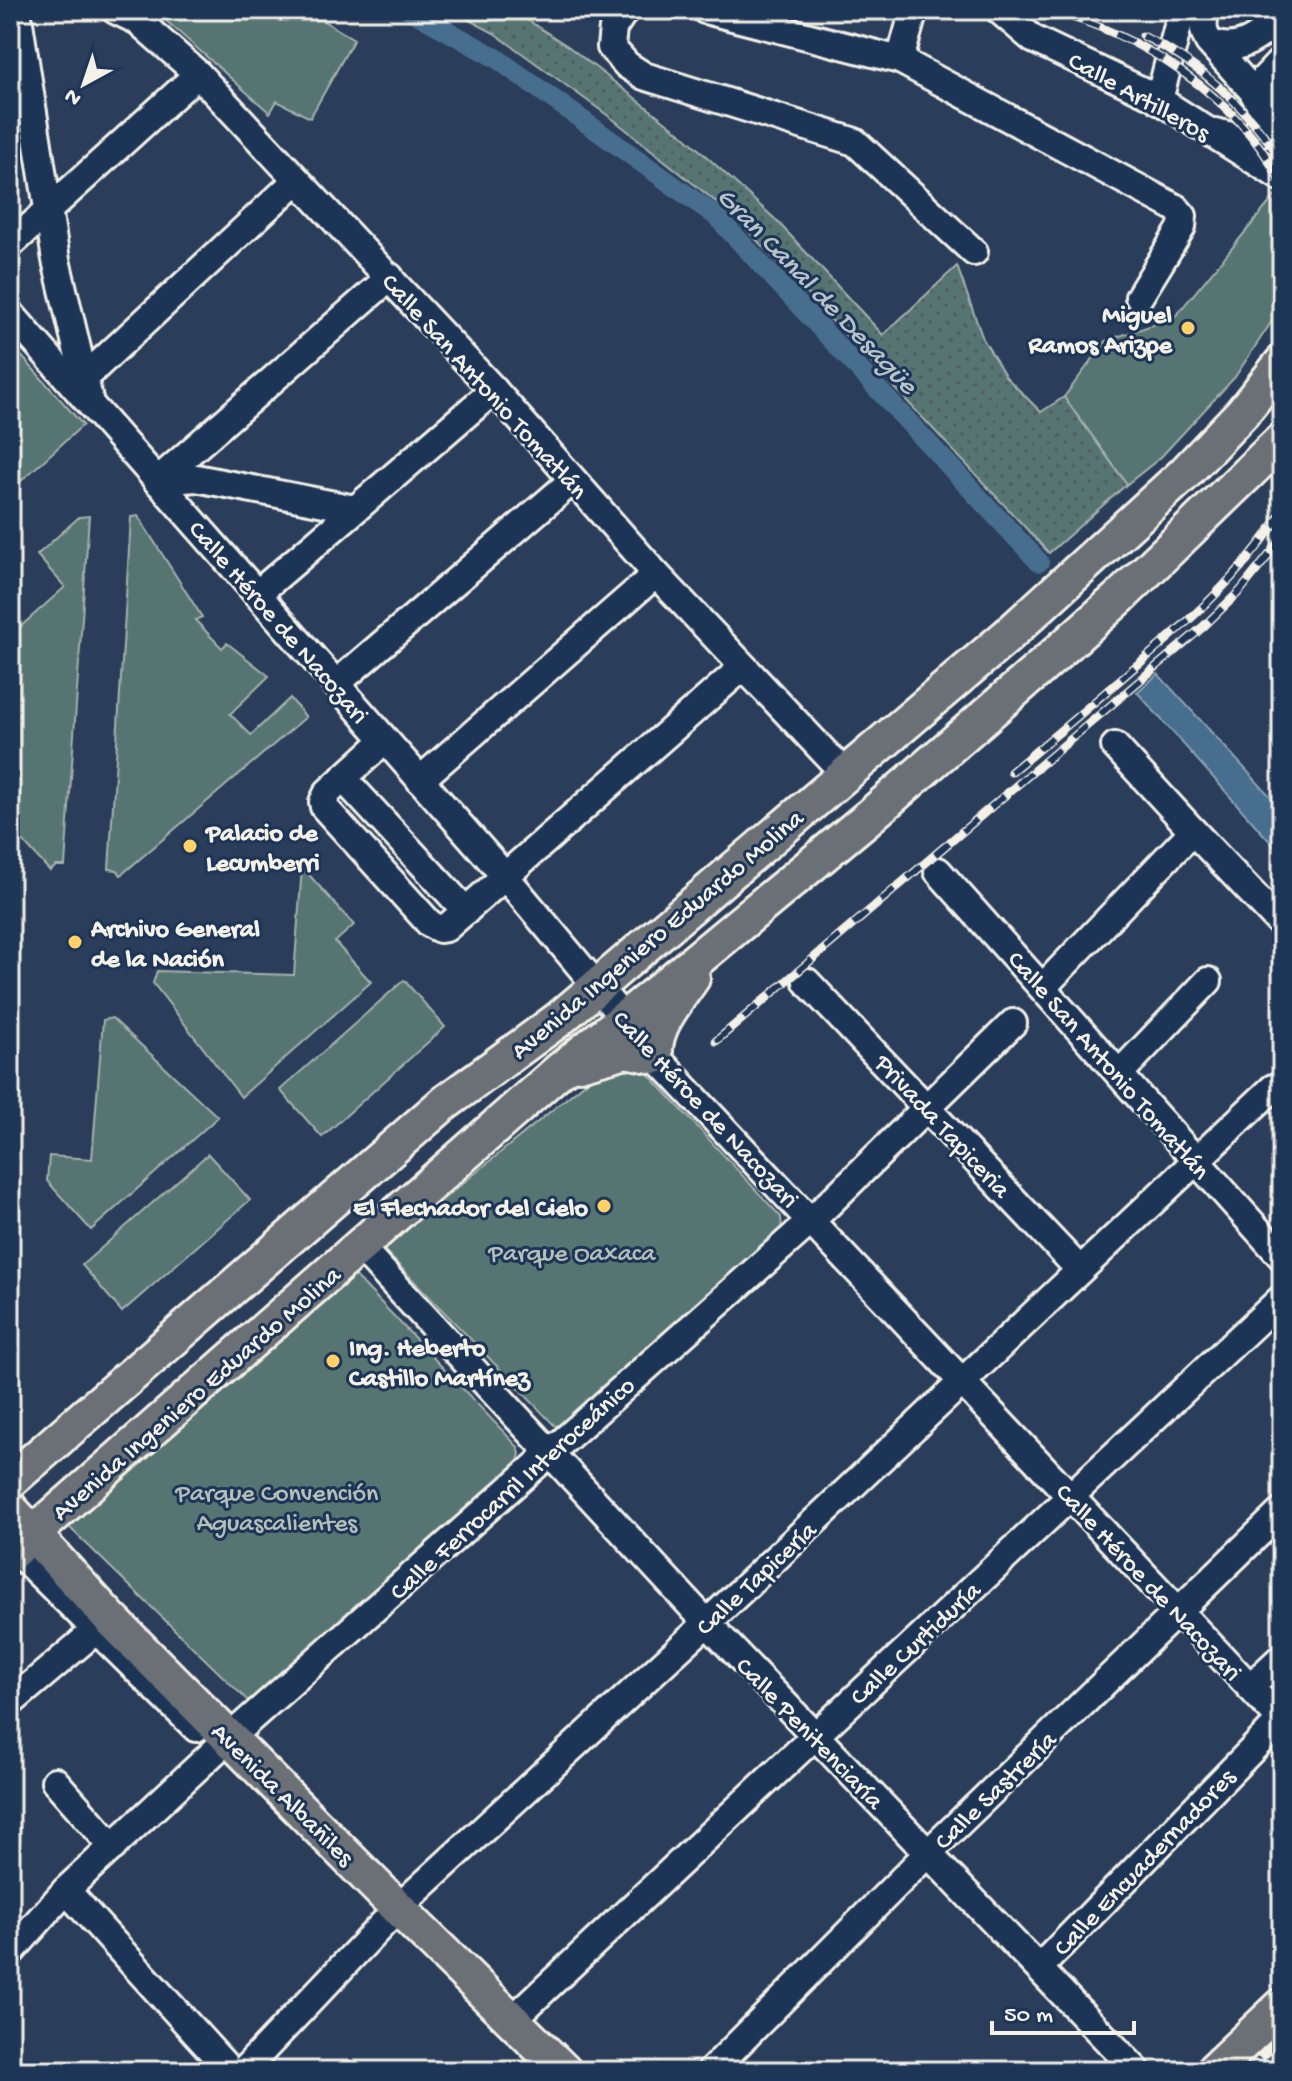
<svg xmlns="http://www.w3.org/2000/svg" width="1292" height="2081" viewBox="0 0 1292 2081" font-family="'Gochi Hand',sans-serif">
	<defs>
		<pattern id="grass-dots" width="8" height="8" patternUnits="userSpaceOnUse" patternTransform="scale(2)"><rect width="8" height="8" fill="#577472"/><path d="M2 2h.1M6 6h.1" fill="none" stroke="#4f5c5a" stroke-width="1.8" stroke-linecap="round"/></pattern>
	</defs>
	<rect width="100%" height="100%" fill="#2a3d5a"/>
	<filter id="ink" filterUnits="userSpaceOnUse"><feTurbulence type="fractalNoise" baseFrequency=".0125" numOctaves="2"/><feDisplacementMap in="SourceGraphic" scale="16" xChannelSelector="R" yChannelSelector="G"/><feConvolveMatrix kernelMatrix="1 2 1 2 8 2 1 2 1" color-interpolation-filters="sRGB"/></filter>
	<g filter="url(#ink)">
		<path fill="url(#grass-dots)" stroke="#a6b2ad" stroke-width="2" d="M450 10H512L569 47 683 135 776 220 883 335 957 266 983 339 1006 377 1041 412 1064 397 1127 484 1049 553 736 218 614 120 494 33Z"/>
		<g fill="#577472" stroke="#a6b2ad" stroke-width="2">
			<path d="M145 10H305L354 39 310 118 277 101 270 113 163 18Z"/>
			<path d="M1275 196 1282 206V306L1235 377 1160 458 1127 484 1064 397 1107 340 1174 318Z"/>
			<path d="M10 343 83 425 10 491Z"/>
			<path d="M89 516 65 866H56L50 871 10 827V636L65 587 37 555 79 517Z"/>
			<path d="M138 516 202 617 195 620 222 648 227 643 269 676 230 714 251 735 290 698 306 717 121 875 117 870 109 869 131 517Z"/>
			<path d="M302 867 354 925 335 942 371 982 241 1097 153 983 157 971 294 975Z"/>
			<path d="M404 980 445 1027 322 1137 280 1090Z"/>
			<path d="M112 1018 218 1117 91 1230 47 1181 49 1156 92 1159 103 1020Z"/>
			<path d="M638 1063 781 1217 782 1231 564 1424 555 1426 385 1251V1247L601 1070Z"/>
			<path d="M208 1154 250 1200 122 1312 82 1265Z"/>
			<path d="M352 1272 518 1447 520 1454 518 1461 250 1703 63 1521Z"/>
		</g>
		<path fill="#466e8e" stroke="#8ca2b2" stroke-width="2" d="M1158 674 1282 809V855L1137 692Z"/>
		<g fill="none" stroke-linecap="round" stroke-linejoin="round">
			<path stroke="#466e8e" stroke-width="20" d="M410 10 496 58 716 216 1039 562"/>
			<defs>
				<g id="minor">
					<path d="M17 10 56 260 89 399"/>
					<path d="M115 10 138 21 198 74 494 390 656 574 846 775"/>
					<path d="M625 10 613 28 611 47 627 65 644 76 855 142 974 252"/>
					<path d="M705 10 900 60 1176 208 1183 216 1182 227 1139 297"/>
					<path d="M999 10 1033 39 1153 96 1282 178"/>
					<path d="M1207 10C1202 23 1202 30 1209 42 1239 56 1263 35 1282 14"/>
					<path d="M1209 42 1252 90 1264 112"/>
					<path d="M900 60 914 10"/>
					<path d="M1159 100 1182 10"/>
					<path d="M1216 132 1243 139 1255 136C1267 119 1262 99 1264 79L1282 60"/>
					<path d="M10 245 198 74"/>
					<path d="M10 313 504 875 655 1056 1281 1720 1282 1725"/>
					<path d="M84 378 297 180"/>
					<path d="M157 481 390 277"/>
					<path d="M157 481 196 478 355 509"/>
					<path d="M257 594 494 390"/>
					<path d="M336 684 572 481"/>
					<path d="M385 740 328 792 323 802 324 807 430 924 440 929 446 928 743 667"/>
					<path d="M1115 746 1193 831"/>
					<path d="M343 778 466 911"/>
					<path d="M420 780 656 574"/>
					<path d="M938 871 1282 1257"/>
					<path d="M807 982 1079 1269"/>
					<path d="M1043 987 1193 831 1282 925"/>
					<path d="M1119 1074 1208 981"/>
					<path d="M360 1247 707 1623 1137 2071"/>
					<path d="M10 1545 196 1728"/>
					<path d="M1250 1687 1282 1657"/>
					<path d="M10 1703 108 1620"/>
					<path d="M55 1781 113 1847"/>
					<path d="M66 1890 230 2071"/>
					<path d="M10 1953 66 1890 230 1737 811 1221 1013 1023"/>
					<path d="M1039 1968 1281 1720"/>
					<path d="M512 2020 1282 1298"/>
					<path d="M243 2071 398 1908 707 1623 1273 1088"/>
					<path d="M711 2071 928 1853 1282 1511"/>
				</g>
				<g id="major">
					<path d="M579 1063 626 1050 655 1056C653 1026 676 1002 692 978"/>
					<path d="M10 1481 442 1105 558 1020 1006 637 1184 474 1242 413 1282 363"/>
					<path d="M10 1509 110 1618 398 1908 564 2071"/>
					<path d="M10 1554 560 1070 659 991 870 816 1038 670 1121 596 1282 440"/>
					<path d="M1213 2071 1282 2006"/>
				</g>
			</defs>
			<use href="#minor" stroke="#f4f1e8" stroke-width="32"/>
			<use href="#major" stroke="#f4f1e8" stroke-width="40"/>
			<use href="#minor" stroke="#1d3557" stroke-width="26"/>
			<use href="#major" stroke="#6b6f75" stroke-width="34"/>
			<defs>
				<g id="rail">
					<path d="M1048 10C1140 34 1239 96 1282 184"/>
					<path d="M1143 36C1205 67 1241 103 1282 159"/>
					<path d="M1011 772C1051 739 1090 706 1129 672 1186 624 1242 576 1282 512"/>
					<path d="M716 1041 1204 626 1240 591 1282 539"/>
					<path d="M1247 2071 1282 2038"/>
				</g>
			</defs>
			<use href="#rail" stroke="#f4f1e8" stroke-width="9"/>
			<use href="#rail" stroke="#1d3557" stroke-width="6" stroke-dasharray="18" stroke-linecap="butt"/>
		</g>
	</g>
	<g fill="#ffd166" stroke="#1d3557" stroke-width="3">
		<circle cx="1188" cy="328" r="8"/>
		<circle cx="190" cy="846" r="8"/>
		<circle cx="75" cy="942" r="8"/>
		<circle cx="604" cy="1206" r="8"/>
		<circle cx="333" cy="1361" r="8"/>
	</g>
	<g text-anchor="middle" stroke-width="6" stroke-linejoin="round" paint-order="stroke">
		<g font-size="26" fill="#f4f1e8" stroke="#1d3557">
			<text transform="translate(1140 95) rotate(29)" y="9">Calle Artilleros</text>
			<text transform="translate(486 385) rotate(48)" y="9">Calle San Antonio Tomatlán</text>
			<text transform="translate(280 621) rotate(49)" y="9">Calle Héroe de Nacozari</text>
			<text transform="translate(656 933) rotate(-40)" y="9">Avenida Ingeniero Eduardo Molina</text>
			<text transform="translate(1110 1064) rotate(49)" y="9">Calle San Antonio Tomatlán</text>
			<text transform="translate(707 1108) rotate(47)" y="9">Calle Héroe de Nacozari</text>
			<text transform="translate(944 1125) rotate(47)" y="9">Privada Tapiceria</text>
			<text transform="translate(195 1392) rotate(-41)" y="9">Avenida Ingeniero Eduardo Molina</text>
			<text transform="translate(511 1487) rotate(-42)" y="9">Calle Ferrocarril Interoceánico</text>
			<text transform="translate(755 1577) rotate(-43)" y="9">Calle Tapicería</text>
			<text transform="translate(1150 1581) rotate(47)" y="9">Calle Héroe de Nacozari</text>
			<text transform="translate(914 1642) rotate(-43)" y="9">Calle Curtiduría</text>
			<text transform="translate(811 1732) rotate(46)" y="9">Calle Penitenciaría</text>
			<text transform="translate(994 1789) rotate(-44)" y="9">Calle Sastrería</text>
			<text transform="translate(284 1793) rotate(45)" y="9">Avenida Albañiles</text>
			<text transform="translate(1143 1861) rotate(-46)" y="9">Calle Encuadernadores</text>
		</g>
		<g font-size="26" font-weight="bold" fill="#f4f1e8" stroke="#1d3557" text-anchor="start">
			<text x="1172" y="322" text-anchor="end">Miguel<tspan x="1172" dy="30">Ramos Arizpe</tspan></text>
			<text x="206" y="840">Palacio de<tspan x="206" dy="30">Lecumberri</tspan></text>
			<text x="91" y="936">Archivo General<tspan x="91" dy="30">de la Nación</tspan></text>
			<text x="588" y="1215" text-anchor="end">El Flechador del Cielo</text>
			<text x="349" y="1355">Ing. Heberto<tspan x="349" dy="30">Castillo Martínez</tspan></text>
		</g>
		<g font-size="26" fill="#b5bfb9" stroke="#1d3557">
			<text x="572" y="1260">Parque Oaxaca</text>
			<text x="277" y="1500">Parque Convención<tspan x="277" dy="30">Aguascalientes</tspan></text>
		</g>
		<g font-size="28" font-style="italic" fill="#b7c3c8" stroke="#1d3557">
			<text transform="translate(819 289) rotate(46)" y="10">Gran Canal de Desagüe</text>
		</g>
	</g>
	<rect width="1292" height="2081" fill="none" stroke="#1d3557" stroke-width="40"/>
	<rect x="20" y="20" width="1252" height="2041" fill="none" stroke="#f4f1e8" stroke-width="3" filter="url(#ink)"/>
	<g transform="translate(84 84) rotate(220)" stroke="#1d3557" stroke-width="6" paint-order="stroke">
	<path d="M0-6L14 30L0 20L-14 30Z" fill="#f4f1e8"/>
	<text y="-12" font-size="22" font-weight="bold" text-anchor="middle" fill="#f4f1e8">N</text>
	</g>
	<path d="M992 2021v12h142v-12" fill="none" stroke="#f4f1e8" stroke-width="4"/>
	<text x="1004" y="2021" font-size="24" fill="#f4f1e8" stroke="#1d3557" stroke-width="6" paint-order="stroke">50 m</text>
</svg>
